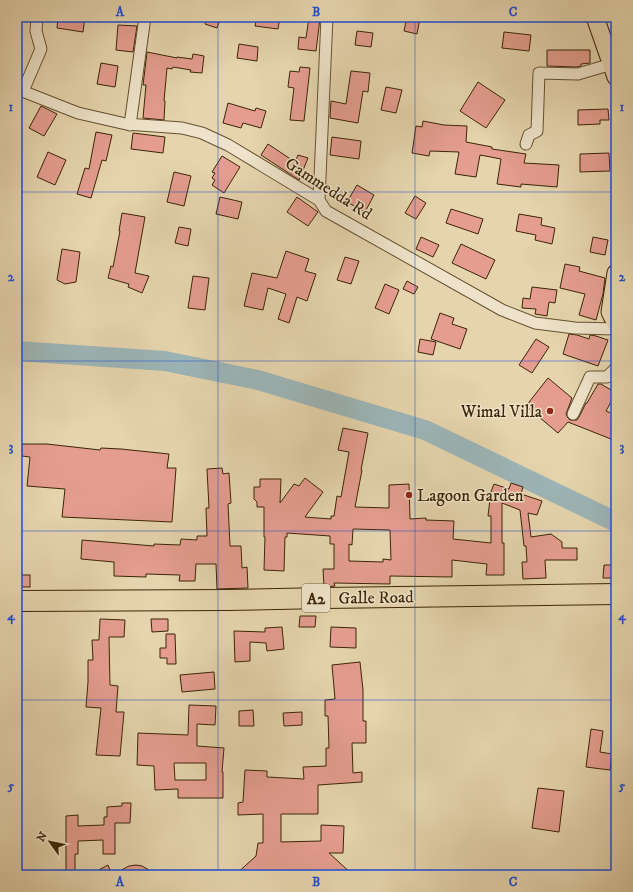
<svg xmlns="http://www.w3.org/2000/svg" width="633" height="892" viewBox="0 0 633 892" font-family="'IM FELL DW Pica',serif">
	<rect width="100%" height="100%" fill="#e5d4ad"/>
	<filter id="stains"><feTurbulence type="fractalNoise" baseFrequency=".005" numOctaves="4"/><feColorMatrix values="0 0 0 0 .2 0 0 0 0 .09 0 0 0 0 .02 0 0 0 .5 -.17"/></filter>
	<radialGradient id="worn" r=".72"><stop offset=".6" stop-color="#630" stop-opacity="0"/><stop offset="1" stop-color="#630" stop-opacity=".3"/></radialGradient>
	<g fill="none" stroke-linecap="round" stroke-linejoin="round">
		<path stroke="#9cb5b7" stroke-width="20" d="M17 351 165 361 258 380 425 430 616 522"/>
	</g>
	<g fill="#e49d8f" stroke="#3c2506" fill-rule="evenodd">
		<path d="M58 17H85L83 32 57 28Z"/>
		<path d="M207 17H221L217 28 205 24Z"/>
		<path d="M257 17H280L278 29 255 26Z"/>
		<path d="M309 17 320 18 316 51 298 49 299 37 306 38Z"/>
		<path d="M407 17 420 18 417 34 404 31Z"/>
		<path d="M118 25 137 26 133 52 116 50Z"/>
		<path d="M357 31 373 33 371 47 355 45Z"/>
		<path d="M504 32 531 35 529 51 502 48Z"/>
		<path d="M239 44 258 47 257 61 237 58Z"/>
		<path d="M547 50H590V63L581 64V66L577 67 547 66Z"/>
		<path d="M147 52 177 58V57L192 59 193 54 204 56 202 73 190 72 191 70 173 67 172 69 167 68 164 101H165L164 120 143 118 146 85H143Z"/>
		<path d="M101 63 118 66 115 87 97 84Z"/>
		<path d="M300 67 310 68 304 121 290 120 294 88 288 87 290 71 299 72Z"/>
		<path d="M351 71 370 73 368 92 363 91 358 123 330 118 331 101 346 104Z"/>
		<path d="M478 82 505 100 486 128 460 111Z"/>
		<path d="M386 87 402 90 396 113 381 110Z"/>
		<path d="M228 103 255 111 256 108 266 111 261 128 243 123 241 128 223 123Z"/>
		<path d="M41 106 57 114 44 136 29 128Z"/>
		<path d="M608 109 609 120H600V124L578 125V110Z"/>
		<path d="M423 121 444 125 467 126 466 142 492 147V149L526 154 524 163 559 165 557 187 521 184V187L497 184 501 159 480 155 476 177 455 174 459 152 430 151 429 156 412 153 416 126 422 127Z"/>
		<path d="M96 132 112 135 106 161 102 160 91 198 77 194 85 168 89 169Z"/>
		<path d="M133 133 165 137 163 153 131 149Z"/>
		<path d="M332 137 361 141 359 159 330 155Z"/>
		<path d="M268 144 295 162 298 155 308 158 299 180 261 155Z"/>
		<path d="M48 152 66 160 55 185 37 177Z"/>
		<path d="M609 153 610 171 580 172V154Z"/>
		<path d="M222 156 240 167 224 193 212 185 215 180 212 178 215 173 212 172Z"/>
		<path d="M174 172 191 176 184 206 167 202Z"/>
		<path d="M357 185 374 195 365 212 347 202Z"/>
		<path d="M415 196 426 203 416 219 405 213Z"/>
		<path d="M220 197 242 202 238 219 216 214Z"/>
		<path d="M297 197 318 212 308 226 287 212Z"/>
		<path d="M451 209 483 219 478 234 446 223Z"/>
		<path d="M122 213 145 217 135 273 149 276 142 293 128 287 129 284 108 278 111 266 113 267 120 231H119Z"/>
		<path d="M519 214 542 218 541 225 555 228 552 244 535 240 536 235 516 231Z"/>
		<path d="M179 227 191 229 188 246 175 243Z"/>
		<path d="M421 237 439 245 433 257 416 249Z"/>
		<path d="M593 237 608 240 605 255 590 252Z"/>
		<path d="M461 244 495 260 486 279 452 263Z"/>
		<path d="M62 249 80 252 76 282 65 284 57 280Z"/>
		<path d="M286 251 309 259 305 271 316 274 307 301 297 297 289 323 278 319 286 294 268 288 263 310 244 306 252 273 277 278Z"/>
		<path d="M345 257 359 261 351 284 337 280Z"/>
		<path d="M565 264 580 267 579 271 605 278 603 294 596 320 579 315 585 294 560 288Z"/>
		<path d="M193 276 209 278 205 310 188 308Z"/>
		<path d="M407 281 418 287 414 294 403 289Z"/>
		<path d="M385 284 399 290 389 314 375 308Z"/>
		<path d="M532 287 557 290 555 303 549 302 547 316 535 314 536 309 522 308 523 298 530 299Z"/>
		<path d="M440 313 454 318 452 324 467 329 460 349 431 339Z"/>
		<path d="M569 334 577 335 589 339 590 335 596 336 608 340 598 366 563 354Z"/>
		<path d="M420 339 436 342 433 355 418 352Z"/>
		<path d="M536 339 549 347 532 373 519 365Z"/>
		<path d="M548 378 572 398 566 414 568 418 570 420H577L579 417 586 403H587L598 384H601L616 393 606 411 616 415V441L568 422 558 433 526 406Z"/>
		<path d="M343 428 368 433 361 470H362L355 507 389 508V485L409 484 410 519 426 518V520L454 521 453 539 491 543V516H488L490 499H488L494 484 509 489 511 483 523 487 521 494 542 501 537 515 528 513 531 537 551 534 562 542V548H577V560H545L546 578 523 579 522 562H527L526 546H524L520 510 502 503V543H504V575H486L487 564 452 560V577L390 576V584L334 583 335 586 324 587 323 569H334V544H330V536L287 533V537H285L284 571 264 570 265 537H264V507H257V502L254 499V487H260V479H281L280 503 294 484 299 486 305 478 323 492 305 517 331 519V516H334L337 496 341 497 349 452 338 450ZM353 529 390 530 391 560 383 559V562L349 561V544L352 545Z"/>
		<path d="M22 444H47L100 450 101 448 121 449 169 454 167 468H176L172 522 62 517 65 489 27 486 30 457 22 456Z"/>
		<path d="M222 468 223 474 229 473 231 503 228 504 230 546H241L242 568 247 567 248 588 217 589 216 564H196L195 581H179L180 575 146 574V577L114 576V562L81 559 82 540 154 546V544L180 545 181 539 197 540V536H207L206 508H209L207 469Z"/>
		<path d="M604 565H616V578H603Z"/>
		<rect x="17" y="575" width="13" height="12"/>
		<path d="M300 616H316L315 627H299Z"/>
		<path d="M100 619 125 620 124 637H109L110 685 118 686 116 712H124L120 756 96 755 101 708 86 707 88 682V660H93L92 640H99Z"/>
		<path d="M151 619H168V631L152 632Z"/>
		<path d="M282 627 284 649 267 651 266 643 250 642V661L235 662 234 631 265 632V628Z"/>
		<path d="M331 627 356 628V648L330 647Z"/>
		<path d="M166 634H175L176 664H167V658H160V648H166Z"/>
		<path d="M360 662 363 690V721H366V743H352L353 773 362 772V782L318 785V814H281V842L321 841V825L344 826 343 853H329L353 875H307L304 872H279L277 875H235L256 856 258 843H263V814L238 815V803L243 802 245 770 267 771V777L304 779 303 767 326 766V748H329L328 716H325V700L335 699 332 665Z"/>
		<path d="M214 672 215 689 182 692 180 675Z"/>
		<path d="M189 705 216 706 215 725 197 724V746L224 748 222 772H223V798H178V789L155 790 154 766 137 765 138 733 188 735ZM174 763H206V780H175Z"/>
		<path d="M253 710 254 726H239V711Z"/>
		<path d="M302 712V725L284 726 283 713Z"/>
		<path d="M591 729 603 731 600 752 612 754 610 770 586 767Z"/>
		<path d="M538 788 564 791 559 832 532 828Z"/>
		<path d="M122 803H131L130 823H115V854H103V840L78 841V854H75V874L66 873V816L78 815V826L104 825V817H107V807L122 806Z"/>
		<path d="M108 865 112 875 129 866 136 865 142 866 158 875H89Z"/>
	</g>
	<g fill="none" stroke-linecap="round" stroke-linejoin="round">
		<defs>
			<g id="street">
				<path d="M17 89 78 113 126 124 182 128 202 133 228 145 319 200 326 211 502 310 535 323 575 328 616 329"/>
				<path d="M23 91 41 49 36 31 37 17"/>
				<path d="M130 125 145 17"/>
				<path d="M526 144 529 135 537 131 539 73 578 74 612 64"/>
				<path d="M319 200 327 17"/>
				<path d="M573 414 590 377H607L616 368"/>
			</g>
			<g id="primary">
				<path d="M595 17 616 77"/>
				<path d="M616 273 610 312 616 324"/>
			</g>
			<path id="highway" d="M17 601 227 600 324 598 616 594"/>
		</defs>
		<use href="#street" stroke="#665130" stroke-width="13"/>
		<use href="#primary" stroke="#3c2506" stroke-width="19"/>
		<use href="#highway" stroke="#3c2506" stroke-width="22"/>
		<use href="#street" stroke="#eee3ca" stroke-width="11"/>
		<use href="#primary" stroke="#e5d4ad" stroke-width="17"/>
		<use href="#highway" stroke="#e5d4ad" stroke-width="20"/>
	</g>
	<path fill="none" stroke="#1d4ed8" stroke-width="1" stroke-opacity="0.55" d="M218 17V875M415 17V875M17 192H616M17 361H616M17 531H616M17 700H616"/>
	<g fill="#8f2418" stroke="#eee3ca" stroke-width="1.5">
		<circle cx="550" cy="411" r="4"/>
		<circle cx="409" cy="495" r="4"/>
	</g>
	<g text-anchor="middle" stroke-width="3" stroke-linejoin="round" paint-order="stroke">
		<rect fill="#eee3ca" stroke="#715e41" stroke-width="1" x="302" y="584" width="28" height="28" rx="3"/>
		<g font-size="16" font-weight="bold" fill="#3c2506">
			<text x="316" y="604">A2</text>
		</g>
		<g font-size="17" fill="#3c2506" stroke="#eee3ca">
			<text transform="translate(329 188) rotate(33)" y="6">Gammedda Rd</text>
			<text transform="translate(376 597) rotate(-1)" y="6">Galle Road</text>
		</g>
		<g font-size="17" fill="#3c2506" stroke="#eee3ca" text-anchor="end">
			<text x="542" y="417">Wimal Villa</text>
			<text x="417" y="501" text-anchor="start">Lagoon Garden</text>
		</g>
	</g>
	<rect width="633" height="892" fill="none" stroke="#e5d4ad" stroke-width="44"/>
	<g transform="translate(50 842) rotate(303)" stroke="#eee3ca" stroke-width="3" paint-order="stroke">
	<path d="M0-3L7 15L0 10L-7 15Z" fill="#3c2506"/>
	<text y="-6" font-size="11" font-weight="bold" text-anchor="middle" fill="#3c2506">N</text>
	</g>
	<rect x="22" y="22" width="589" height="848" fill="none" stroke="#1d4ed8" stroke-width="1.5"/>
	<g font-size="13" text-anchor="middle" font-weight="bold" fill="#1d4ed8">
		<text x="120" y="16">A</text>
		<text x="316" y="16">B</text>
		<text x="513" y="16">C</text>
		<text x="11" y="111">1</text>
		<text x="622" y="111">1</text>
		<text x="11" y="281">2</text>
		<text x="622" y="281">2</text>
		<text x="11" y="451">3</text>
		<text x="622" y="451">3</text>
		<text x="11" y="620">4</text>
		<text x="622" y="620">4</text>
		<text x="11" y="790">5</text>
		<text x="622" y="790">5</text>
		<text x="120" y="886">A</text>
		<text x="316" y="886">B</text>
		<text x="513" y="886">C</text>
	</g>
	<rect width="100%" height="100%" filter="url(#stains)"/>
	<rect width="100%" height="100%" fill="url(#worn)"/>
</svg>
